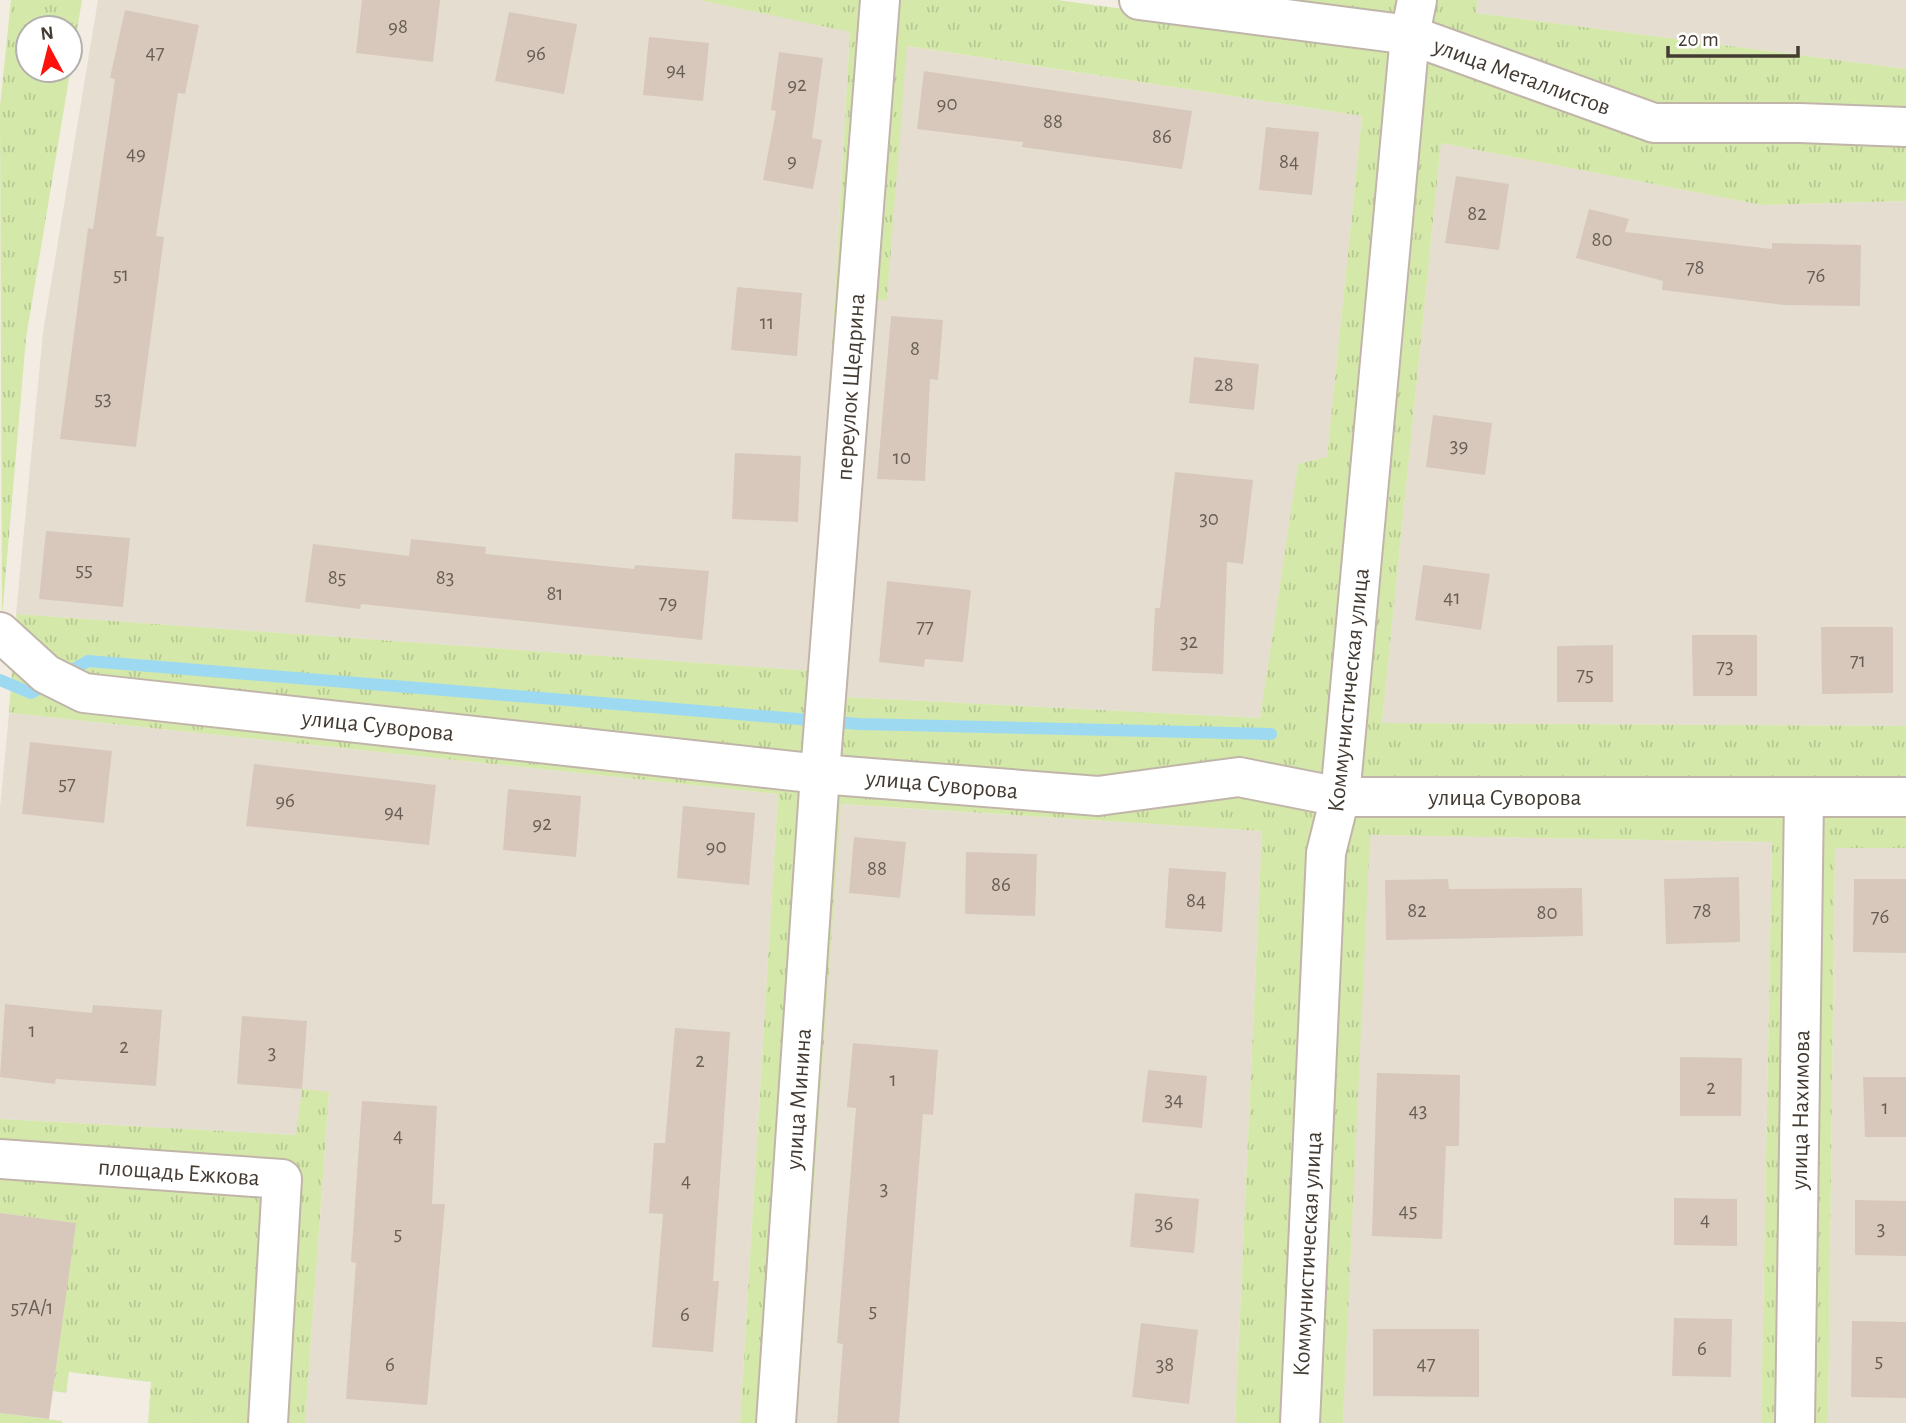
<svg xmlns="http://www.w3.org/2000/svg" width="1906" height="1423" viewBox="0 0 1906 1423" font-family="'Alegreya Sans',sans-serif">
	<defs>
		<pattern id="grass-tufts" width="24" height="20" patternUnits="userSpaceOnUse" patternTransform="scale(1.75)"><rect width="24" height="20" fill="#d4e8aa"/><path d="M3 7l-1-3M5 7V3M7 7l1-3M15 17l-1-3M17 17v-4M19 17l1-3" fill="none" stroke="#b7c893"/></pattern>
	</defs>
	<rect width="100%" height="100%" fill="#f2ece3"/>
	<g fill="#e6ddd1">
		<path d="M98 0H699L850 31 813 671 16 614 43 332Z"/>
		<path d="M1478 0H1906V69L1476 13Z"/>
		<path d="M906 46 1362 116 1327 457 1298 465 1260 718 845 697 872 299H887Z"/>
		<path d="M1441 143 1762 205 1906 201V726L1382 723Z"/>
		<path d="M9 713 778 794 740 1423H305L329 1092 297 1135 0 1119V808Z"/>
		<path d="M840 804 1262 831 1235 1423H797Z"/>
		<path d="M1369 835 1772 842 1761 1423H1343Z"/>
		<path d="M1835 847 1906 848V1423H1828Z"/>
	</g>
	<g fill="url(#grass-tufts)" fill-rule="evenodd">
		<path d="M11 0H82L26 338 2 617 0 106ZM28 28H70V70H28Z"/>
		<path d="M699 0H872L810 760 88 682 18 629 16 614 813 671 850 32Z"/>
		<path d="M887 0H1057L1375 43 1393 58 1336 784 1101 786 838 763ZM907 46 1362 116 1327 457 1298 464 1260 718 845 697 872 299 887 300Z"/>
		<path d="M1218 0H1406L1404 6 1380 21Z"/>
		<path d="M1430 0H1478L1476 13 1906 69V120L1653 112 1433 35Z"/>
		<path d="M1431 55 1651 136 1906 138V201L1762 205 1441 143 1382 723 1906 726V784L1352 783 1418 60Z"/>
		<path d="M13 656 39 681 807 782 766 1423H740L778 794 9 713Z"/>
		<path d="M829 785 1240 787 1327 806 1288 1423H1235L1262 831 841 804 797 1423H784Z"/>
		<path d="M1350 809 1796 810 1788 1423H1761L1772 842 1370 835 1343 1423H1314L1339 855Z"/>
		<path d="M1906 810V848H1835L1828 1423H1803L1811 811Z"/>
		<path d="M302 1089 329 1092 305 1423H148L151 1382 69 1372 66 1393 53 1391 75 1223 0 1213V1119L296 1135Z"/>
		<path d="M0 1413 62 1421V1423H0Z"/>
	</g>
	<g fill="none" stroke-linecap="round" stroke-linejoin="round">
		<path stroke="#9ddaf2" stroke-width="12" d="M0 680 31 693 88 661 859 724 1271 734"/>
	</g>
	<g fill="#d7c8bb">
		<path d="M362 0H440L433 62 356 53Z"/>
		<path d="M125 10 199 25 185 94 178 93 156 236 164 237 136 447 60 439 88 228 93 229 115 79 110 78Z"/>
		<path d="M509 12 577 24 564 94 495 81Z"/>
		<path d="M649 37 709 43 703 101 643 95Z"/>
		<path d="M779 52 823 58 812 138 822 140 813 189 763 180 776 111 771 110Z"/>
		<path d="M924 71 1192 111 1182 169 1022 147 1023 142 917 129Z"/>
		<path d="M1266 127 1319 132 1312 195 1259 190Z"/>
		<path d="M1456 176 1509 184 1499 250 1445 243Z"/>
		<path d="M1589 209 1629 219 1625 232 1772 249V243L1861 245 1860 306 1784 305 1662 290 1663 281 1576 258Z"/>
		<path d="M737 287 802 293 797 356 731 350Z"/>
		<path d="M891 316 943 320 938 380 930 379 925 481 877 479Z"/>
		<path d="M1194 357 1259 364 1254 410 1189 403Z"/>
		<path d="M1433 415 1492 423 1485 475 1426 467Z"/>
		<path d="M735 453 801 456 798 522 732 519Z"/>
		<path d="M1175 472 1253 480 1243 564 1227 562 1223 674 1152 671 1155 608H1160Z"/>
		<path d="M46 531 130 538 123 607 39 599Z"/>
		<path d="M411 539 486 547 485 554 634 569 635 565 709 571 702 640 361 604 360 609 305 602 313 544 409 556Z"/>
		<path d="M1423 565 1490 574 1481 630 1415 620Z"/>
		<path d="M887 581 971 590 963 662 925 659 924 667 879 662Z"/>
		<path d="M1821 627H1893V693L1822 694Z"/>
		<path d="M1692 635H1757V696H1693Z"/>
		<path d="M1613 645V702H1557V646Z"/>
		<path d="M30 742 112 751 104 823 22 814Z"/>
		<path d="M254 764 436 785 429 845 246 826Z"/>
		<path d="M508 789 581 796 576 857 503 850Z"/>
		<path d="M683 806 755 813 749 885 677 878Z"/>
		<path d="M854 837 906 842 900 898 849 893Z"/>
		<path d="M966 852 1037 854 1035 916 965 914Z"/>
		<path d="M1169 868 1226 872 1222 932 1165 928Z"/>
		<path d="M1739 877 1740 942 1666 944 1664 879Z"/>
		<path d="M1448 879 1449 889 1582 888 1583 936 1386 940 1385 880Z"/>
		<path d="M1854 879H1906V953L1853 952Z"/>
		<path d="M5 1004 92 1013 93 1005 162 1010 156 1086 56 1079 55 1084 0 1077Z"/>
		<path d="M242 1016 307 1021 302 1089 237 1084Z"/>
		<path d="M675 1028 730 1032 713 1281H719L713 1352 652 1347 663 1214 649 1213 654 1143H665Z"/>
		<path d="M853 1043 938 1050 933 1115 923 1114 899 1423H837L843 1344 837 1343 856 1108 847 1107Z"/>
		<path d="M1680 1057 1742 1058 1741 1116H1680Z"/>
		<path d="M1148 1070 1207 1076 1202 1128 1142 1122Z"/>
		<path d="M1377 1073 1460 1075 1459 1146H1446L1442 1239 1372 1236Z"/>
		<path d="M1863 1077H1906V1137H1865Z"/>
		<path d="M362 1101 437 1106 432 1204H445L427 1405 346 1399 356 1263 351 1262Z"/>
		<path d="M1135 1193 1199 1199 1194 1253 1130 1247Z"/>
		<path d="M1674 1198 1737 1199V1246L1674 1245Z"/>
		<path d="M1855 1200 1906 1201V1256L1855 1255Z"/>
		<path d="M0 1213 76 1223 49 1419 0 1413Z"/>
		<path d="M1674 1318 1732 1319 1731 1377 1672 1376Z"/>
		<path d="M1852 1321 1906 1322V1398L1851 1397Z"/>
		<path d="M1141 1323 1198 1330 1189 1404 1132 1397Z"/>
		<path d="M1373 1329H1479V1397L1373 1396Z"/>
	</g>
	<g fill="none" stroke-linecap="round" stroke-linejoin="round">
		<defs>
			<g id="minor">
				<path d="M1139 0 1410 35 1654 123H1800L1906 127"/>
				<path d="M0 632 46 674 84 693 820 774 1098 796 1239 777 1340 797H1906"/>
				<path d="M0 1159 282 1179 268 1423"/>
				<path d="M776 1423 820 774 880 0"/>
				<path d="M1300 1423 1326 853 1340 797 1410 35 1417 0"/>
				<path d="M1795 1423 1804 798"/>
			</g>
		</defs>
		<use href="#minor" stroke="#c1b5a9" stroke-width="42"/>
		<use href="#minor" stroke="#fff" stroke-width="38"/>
	</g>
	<g text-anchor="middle" stroke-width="7" stroke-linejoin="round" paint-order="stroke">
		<g font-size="21" fill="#695e55">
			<text x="398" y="33">98</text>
			<text x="155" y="59">47</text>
			<text x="536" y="60">96</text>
			<text x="676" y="76">94</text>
			<text x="797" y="91">92</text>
			<text x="947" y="110">90</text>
			<text x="1053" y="128">88</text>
			<text x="1162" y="143">86</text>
			<text x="136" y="160">49</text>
			<text x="792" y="167">9</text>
			<text x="1289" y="168">84</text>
			<text x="1477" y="220">82</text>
			<text x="1602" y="246">80</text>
			<text x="1695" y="274">78</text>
			<text x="121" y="281">51</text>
			<text x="1816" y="282">76</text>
			<text x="767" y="329">11</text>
			<text x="915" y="355">8</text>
			<text x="1224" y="391">28</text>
			<text x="103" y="405">53</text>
			<text x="1459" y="452">39</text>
			<text x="902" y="464">10</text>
			<text x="1209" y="525">30</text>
			<text x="84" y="576">55</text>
			<text x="337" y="584">85</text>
			<text x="445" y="584">83</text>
			<text x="555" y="600">81</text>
			<text x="1452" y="604">41</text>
			<text x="668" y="609">79</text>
			<text x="925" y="633">77</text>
			<text x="1189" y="648">32</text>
			<text x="1858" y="667">71</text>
			<text x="1725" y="673">73</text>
			<text x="1585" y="681">75</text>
			<text x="67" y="790">57</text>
			<text x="285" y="807">96</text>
			<text x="394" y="818">94</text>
			<text x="542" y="830">92</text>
			<text x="716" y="853">90</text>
			<text x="877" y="875">88</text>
			<text x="1001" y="891">86</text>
			<text x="1196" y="907">84</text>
			<text x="1417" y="917">82</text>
			<text x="1702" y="917">78</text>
			<text x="1547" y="919">80</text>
			<text x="1880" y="923">76</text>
			<text x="32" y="1037">1</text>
			<text x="124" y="1053">2</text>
			<text x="272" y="1059">3</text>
			<text x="700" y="1067">2</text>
			<text x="893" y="1086">1</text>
			<text x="1711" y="1094">2</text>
			<text x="1174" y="1106">34</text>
			<text x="1885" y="1114">1</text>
			<text x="1418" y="1117">43</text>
			<text x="398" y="1142">4</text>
			<text x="686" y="1187">4</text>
			<text x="884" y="1195">3</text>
			<text x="1408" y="1217">45</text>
			<text x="1705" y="1226">4</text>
			<text x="1164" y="1230">36</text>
			<text x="1881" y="1235">3</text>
			<text x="398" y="1240">5</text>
			<text x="32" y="1314">57А/1</text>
			<text x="873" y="1317">5</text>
			<text x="685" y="1321">6</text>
			<text x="1702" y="1355">6</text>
			<text x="1879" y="1367">5</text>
			<text x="1426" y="1370">47</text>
			<text x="390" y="1371">6</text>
			<text x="1165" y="1371">38</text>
		</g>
		<g font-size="24" fill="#443b33" stroke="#fff">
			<text transform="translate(1522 76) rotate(20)" y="8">улица Металлистов</text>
			<text transform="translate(850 387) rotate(-86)" y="8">переулок Щедрина</text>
			<text transform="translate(1348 690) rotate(-84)" y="8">Коммунистическая улица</text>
			<text transform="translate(378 725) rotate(6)" y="8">улица Суворова</text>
			<text transform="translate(942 784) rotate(5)" y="8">улица Суворова</text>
			<text x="1505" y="805">улица Суворова</text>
			<text transform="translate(798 1099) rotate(-86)" y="8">улица Минина</text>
			<text transform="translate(1800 1110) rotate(-89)" y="8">улица Нахимова</text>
			<text transform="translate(179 1172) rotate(4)" y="8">площадь Ежкова</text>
			<text transform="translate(1307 1254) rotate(-87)" y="8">Коммунистическая улица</text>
		</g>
	</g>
	<g transform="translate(49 49) rotate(353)"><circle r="33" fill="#ffffff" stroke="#b4b1ad" stroke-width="2"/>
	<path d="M0-5L12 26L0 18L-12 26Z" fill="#ff120d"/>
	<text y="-10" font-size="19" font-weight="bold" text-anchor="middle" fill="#443b33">N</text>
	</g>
	<path d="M1668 46v10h130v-10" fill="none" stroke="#443b33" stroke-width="3.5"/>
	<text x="1678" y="46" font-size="21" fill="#443b33" stroke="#ffffff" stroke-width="5" paint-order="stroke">20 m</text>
</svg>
